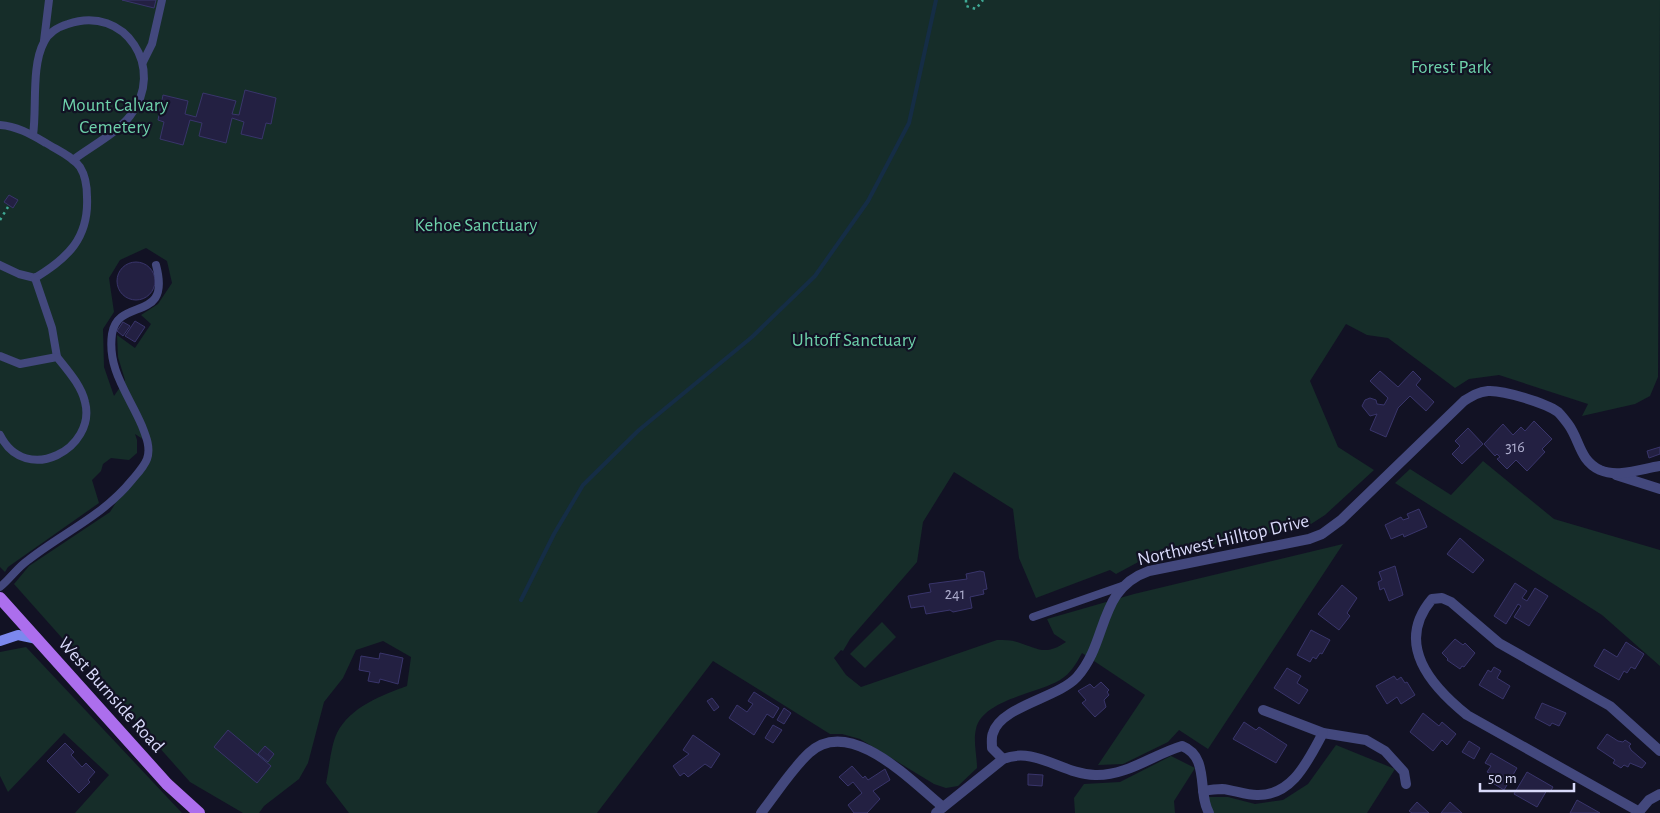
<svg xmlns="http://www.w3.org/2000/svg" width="1660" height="813" viewBox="0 0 1660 813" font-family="'Alegreya Sans',sans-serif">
	<rect width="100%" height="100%" fill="#121224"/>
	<g fill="#162d29" fill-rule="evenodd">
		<path d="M0 0H1660L1658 377 1650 396 1635 404 1582 416 1588 404 1499 375 1469 379 1455 388 1388 338 1367 335 1346 324 1310 381 1338 447 1374 470 1325 515 1311 524 1142 560 1116 574 1110 570 1036 598 1019 558 1013 509 954 472 923 522 917 562 850 639 843 651 841 650 834 658 846 675 861 687 997 640C1004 640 1011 640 1017 642 1039 649 1045 656 1066 642L1054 634 1047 619 1134 594 1343 544 1208 749 1179 730 1168 742 1123 764 1098 765 1145 695 1082 653C1076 664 1071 673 1060 680 1039 693 982 700 976 729 973 741 977 756 977 768L958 786 946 788 934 784 860 739 842 734H830L713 661 597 813H349L326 783C329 769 331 745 337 733 350 707 382 695 407 686L411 657 383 641 356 650 343 678 324 702 308 763 299 779 264 806 259 813H243L190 782 14 584 29 566 110 512 152 445 135 434 137 440V453L129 460 111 458 103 464 101 471 92 480 99 503 8 567 5 572 0 567ZM146 248 167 261 172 283 158 304 141 315 151 324 135 348 117 335 118 357 125 380 114 396 104 367 103 329 114 312 109 278 120 260Z"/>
		<path d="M1483 461 1554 519 1660 550V666L1602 615 1395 483 1410 469 1451 495Z"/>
		<path d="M882 622 896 637 865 668 850 654Z"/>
		<path d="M26 647 182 813H75L109 775 64 733 8 792 0 776V652Z"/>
		<path d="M1336 745 1395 769 1367 813H1213L1205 797H1228L1255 804 1283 800 1308 784Z"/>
		<path d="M1171 756 1195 768 1174 801 1175 813H1075L1074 798 1084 784 1120 782Z"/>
	</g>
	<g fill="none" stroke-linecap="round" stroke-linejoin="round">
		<path stroke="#152d45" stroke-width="4" d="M521 600 554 534 583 485 639 430 752 337 815 276 868 201 909 123 936 0"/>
	</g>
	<g fill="#232042" stroke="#39356b">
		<path d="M122 0H156L154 8Z"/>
		<path d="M245 90 276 98 271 124 266 123 262 139 241 134 244 122 232 118 226 143 199 136 202 123 190 120 183 145 160 139 164 122 158 120 163 95 188 101 185 114 196 117 203 93 236 101 232 114 239 115Z"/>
		<path d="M9 195 18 200 13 208 4 202Z"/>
		<circle cx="136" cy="281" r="19"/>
		<path d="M135 321 145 327 135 342 125 336Z"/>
		<path d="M123 322 130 326 123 336 117 331Z"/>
		<path d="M1380 371 1398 387 1413 371 1421 379 1416 385 1434 402 1426 411 1410 396 1398 408 1386 437 1370 430 1377 414 1370 416 1362 406 1365 400 1370 398 1376 400 1377 404 1384 405 1388 398 1370 381Z"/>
		<path d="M1534 421 1552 439 1542 449 1545 452 1527 471 1516 460 1507 469 1497 459 1500 457 1497 454 1495 456 1484 444 1503 424 1513 435 1521 427 1525 431Z"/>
		<path d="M1468 428 1483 444 1462 464 1452 454 1460 446 1455 441Z"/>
		<path d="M1660 447V454L1649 458 1647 451Z"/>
		<path d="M1419 509 1427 527 1404 537 1403 534 1391 539 1385 525 1401 517 1403 520 1409 518 1407 514Z"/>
		<path d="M1460 538 1484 560 1473 573 1447 554Z"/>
		<path d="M1395 566 1403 595 1389 601 1384 588 1380 590 1378 582 1382 580 1379 572Z"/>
		<path d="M980 571 984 572 987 589 983 590 984 594 970 597 972 608 953 612 950 610 926 614 924 606 911 608 908 596 931 592 929 584 967 579 966 574Z"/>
		<path d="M1515 583 1527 591 1522 598 1527 601 1535 588 1548 596 1529 626 1514 617 1521 606 1518 604 1506 624 1494 616Z"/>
		<path d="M1342 585 1357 598 1347 613 1350 616 1339 630 1318 614Z"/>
		<path d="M1311 630 1330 640 1322 654 1320 653 1316 659 1313 657 1310 662 1297 655Z"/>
		<path d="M1455 639 1463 645 1465 643 1475 653 1464 667 1462 666 1460 669 1447 660 1448 659 1442 653Z"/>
		<path d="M1626 642 1644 654 1635 669 1631 667 1627 673 1624 671 1619 680 1594 666 1604 649 1617 657Z"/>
		<path d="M380 653 403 658 398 684 380 679 379 683 368 681 370 672 359 670 361 656 379 659Z"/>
		<path d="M1494 667 1501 671 1497 678 1510 686 1503 699 1479 685 1488 670 1491 672Z"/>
		<path d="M1287 668 1301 676 1297 683 1308 690 1299 704 1274 688Z"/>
		<path d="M1394 676 1397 680 1401 677 1405 683 1407 682 1415 695 1401 704 1397 697 1387 704 1376 686Z"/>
		<path d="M1101 682 1109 690 1107 692 1109 695 1104 700 1106 707 1095 717 1082 703 1086 700 1078 691 1090 684 1094 688Z"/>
		<path d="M754 692 779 708 773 718 767 714 754 735 729 718 737 705 747 712 753 704 748 701Z"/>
		<path d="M712 698 719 707 714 711 707 701Z"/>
		<path d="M1542 703 1566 713 1559 726 1552 723 1550 726 1535 718Z"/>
		<path d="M784 708 791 713 784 724 777 720Z"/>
		<path d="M1423 713 1439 726 1442 722 1456 734 1447 745 1442 740 1433 751 1410 732Z"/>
		<path d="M1244 722 1256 730 1259 727 1287 745 1276 763 1233 739Z"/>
		<path d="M773 725 782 730 773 743 765 738Z"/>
		<path d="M228 730 271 766 257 783 214 747Z"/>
		<path d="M1607 734 1618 741 1623 742 1625 740 1631 744 1629 746 1631 750 1646 763 1642 768 1630 763 1628 767 1624 765 1621 768 1613 763 1615 760 1597 748Z"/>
		<path d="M693 735 720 754 711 768 705 764 688 777 684 773 680 776 673 766 689 754 683 750Z"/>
		<path d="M1469 741 1480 748 1474 759 1462 752Z"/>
		<path d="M65 743 74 752 71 755 82 767 86 763 95 772 88 780 90 782 79 793 47 761Z"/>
		<path d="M265 746 274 754 268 762 258 754Z"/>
		<path d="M1491 753 1517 768 1504 790 1491 782 1494 776 1487 772 1491 766 1485 763Z"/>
		<path d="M852 766 863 778 865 776 868 780 885 769 890 780 873 791 880 799 867 813H854L848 805 862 793 853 782 848 786 839 777Z"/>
		<path d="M1527 772 1553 787 1550 792 1547 790 1537 807 1514 794Z"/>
		<path d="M1028 774 1043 775 1042 786 1028 785Z"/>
		<path d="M1577 800 1600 813H1570Z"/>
		<path d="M1417 802 1429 813H1412L1409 811Z"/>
		<path d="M1450 802 1462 813H1441Z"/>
	</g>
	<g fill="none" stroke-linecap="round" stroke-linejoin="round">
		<g stroke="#3fa994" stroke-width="2.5" stroke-dasharray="2.5 4" stroke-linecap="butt">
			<path d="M966 0V6L976 9 983 0"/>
			<path d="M0 220 8 207"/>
		</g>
		<g stroke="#43487d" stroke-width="8">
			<path d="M44 41 49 0"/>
			<path d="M143 62 152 44 162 0"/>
			<path d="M0 125C17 126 32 135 46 143 57 150 72 156 80 167 85 175 87 187 87 197 89 238 68 258 35 278L19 274 0 265"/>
			<path d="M33 135C37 108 31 66 44 42 49 32 58 27 68 24 125 4 167 69 130 116 117 133 90 147 73 160"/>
			<path d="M35 278 52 328 57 357"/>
			<path d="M0 356 20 364 57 357C68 371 81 385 85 402 97 448 26 487 0 435"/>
			<path d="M0 587C10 579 17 568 27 561 62 533 103 516 132 480 137 474 144 467 147 459 151 448 146 436 142 426 129 395 107 370 112 334 118 296 172 324 156 265"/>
			<path d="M1033 617 1122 586"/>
		</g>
		<g stroke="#43487d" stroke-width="10">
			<path d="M1616 475 1660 489"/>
			<path d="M1263 710 1323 733 1366 740 1385 751 1404 772 1406 784"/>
			<path d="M1003 759 992 748C992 743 991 737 993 733 1001 706 1058 698 1077 677 1109 641 1097 589 1149 571L1309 539 1322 534 1341 520 1464 401C1472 396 1478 392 1488 391 1503 390 1546 403 1558 412 1561 415 1565 420 1568 424 1580 440 1579 460 1600 470 1618 478 1641 469 1660 466"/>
			<path d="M1203 791C1209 790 1216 789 1222 789 1234 790 1245 795 1257 795 1293 796 1308 760 1323 733"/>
			<path d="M1638 811 1467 715C1431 686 1394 644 1432 599L1442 598 1451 602 1499 643 1610 706 1660 751"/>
			<path d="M761 813C776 794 791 770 809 753 850 715 912 782 943 807"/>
			<path d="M936 813 1003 759C1035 746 1062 774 1095 775 1127 776 1152 755 1182 746 1210 757 1197 792 1209 813"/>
			<path d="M1638 813 1649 800 1660 794"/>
		</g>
		<path stroke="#7c88ee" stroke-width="10" d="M0 641 18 635 37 639"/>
		<path stroke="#ac6eed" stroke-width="12" d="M0 598 167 784 199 813"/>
	</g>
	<g text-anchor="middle" stroke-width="4.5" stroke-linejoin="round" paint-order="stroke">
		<g font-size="16" fill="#acaccc">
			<text x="1515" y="452">316</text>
			<text x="955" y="599">241</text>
		</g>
		<g font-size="19" fill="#6ed2ab" stroke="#121224">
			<text x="1451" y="73">Forest Park</text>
			<text x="115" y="111">Mount Calvary<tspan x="115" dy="22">Cemetery</tspan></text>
			<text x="476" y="231">Kehoe Sanctuary</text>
			<text x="854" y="346">Uhtoff Sanctuary</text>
		</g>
		<g font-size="19" fill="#d9dafa" stroke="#121224">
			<text transform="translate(1223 539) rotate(-13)" y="7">Northwest Hilltop Drive</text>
			<text transform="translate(112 694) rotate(48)" y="7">West Burnside Road</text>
		</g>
	</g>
	<path d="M1480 783v8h94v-8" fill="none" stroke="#d9dafa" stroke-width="2.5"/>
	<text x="1488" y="783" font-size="15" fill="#d9dafa" stroke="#121224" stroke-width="4" paint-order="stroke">50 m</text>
</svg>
